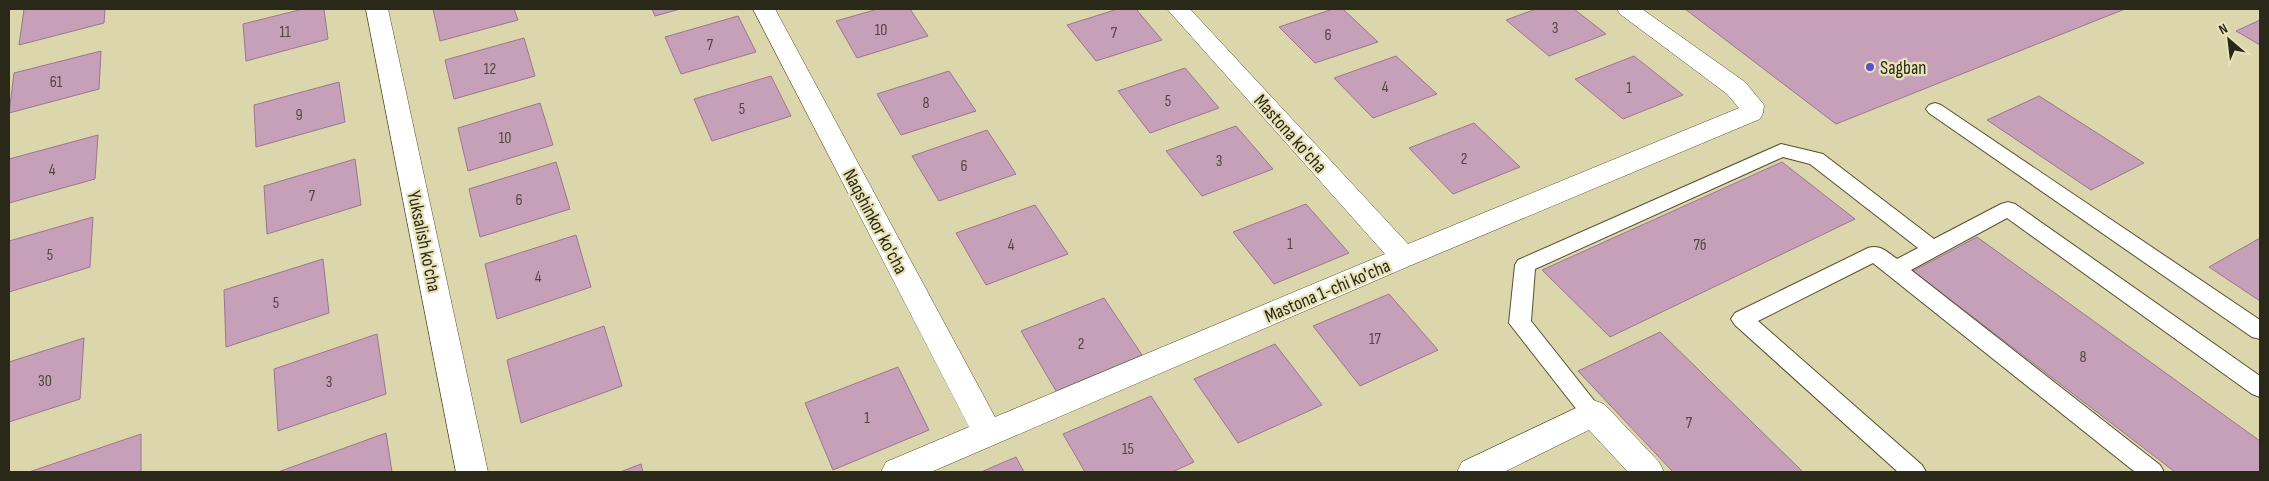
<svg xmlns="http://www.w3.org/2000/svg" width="2269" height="481" viewBox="0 0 2269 481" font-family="'Sofia Sans Condensed',sans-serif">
	<rect width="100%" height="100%" fill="#dcd6ad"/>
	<g fill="#c6a0b8" stroke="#9b778e">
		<path d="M24 9H105L104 23 19 45Z"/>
		<path d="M303 9H324L328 39 246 61 243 24Z"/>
		<path d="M433 9H514L518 20 440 41Z"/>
		<path d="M652 9H680L655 16Z"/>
		<path d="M878 9H910L928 36 857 58 836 21Z"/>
		<path d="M1118 9H1136L1162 40 1096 61 1067 25Z"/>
		<path d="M1333 9H1343L1378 42 1315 63 1279 27Z"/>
		<path d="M1536 9H1574L1606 34 1549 56 1506 20Z"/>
		<path d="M1685 9H2125L1836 124Z"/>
		<path d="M738 16 756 52 681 74 665 37Z"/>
		<path d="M2260 20V45L2236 31Z"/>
		<path d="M524 38 535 76 454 99 445 60Z"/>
		<path d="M101 51 99 89 9 113 14 73Z"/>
		<path d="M1396 56 1437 94 1373 118 1334 78Z"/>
		<path d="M1634 56 1683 95 1623 119 1575 79Z"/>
		<path d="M1185 68 1219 108 1150 133 1118 91Z"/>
		<path d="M949 71 976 111 901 135 877 94Z"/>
		<path d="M771 76 791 116 712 141 694 99Z"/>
		<path d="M339 82 345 122 256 147 254 105Z"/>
		<path d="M2039 96 2144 163 2091 190 1987 120Z"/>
		<path d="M540 103 553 145 468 171 458 128Z"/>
		<path d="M1474 123 1520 167 1453 194 1409 148Z"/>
		<path d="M1236 126 1273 169 1202 196 1166 151Z"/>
		<path d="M987 130 1016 174 939 201 912 156Z"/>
		<path d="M98 135 95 179 9 203V159Z"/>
		<path d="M355 159 361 205 267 234 264 186Z"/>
		<path d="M556 162 570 209 480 237 469 189Z"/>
		<path d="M1782 162 1855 219 1610 337 1542 270Z"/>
		<path d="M1306 204 1349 253 1274 284 1233 232Z"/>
		<path d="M1035 205 1068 254 986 285 956 233Z"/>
		<path d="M93 217 90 267 9 292V241Z"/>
		<path d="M576 235 591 287 497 319 485 264Z"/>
		<path d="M1977 237 2260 441V472H2175L1913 271Z"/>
		<path d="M2260 238V301L2209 267Z"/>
		<path d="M323 259 329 313 226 347 224 290Z"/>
		<path d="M1389 294 1438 350 1360 386 1313 326Z"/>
		<path d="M1104 298 1142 355 1056 391 1021 331Z"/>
		<path d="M604 326 622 386 521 423 507 360Z"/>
		<path d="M1660 332 1803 472H1673L1578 371Z"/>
		<path d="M377 334 386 394 278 431 274 369Z"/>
		<path d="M84 338 80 399 9 422V362Z"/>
		<path d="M1275 344 1322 405 1238 443 1194 379Z"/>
		<path d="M898 367 929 430 833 470 805 403Z"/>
		<path d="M1151 396 1194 462 1172 472H1085L1063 434Z"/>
		<path d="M386 433 392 472H278Z"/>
		<path d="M141 434V472H29Z"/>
		<path d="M1016 457 1024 472H981Z"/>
		<path d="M641 464 643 472H620Z"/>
	</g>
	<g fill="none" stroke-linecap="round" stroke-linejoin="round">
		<defs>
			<g id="lane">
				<path d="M1935 103 1941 105 2260 320V339L2252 337 1929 113 1926 109 1929 105Z"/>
				<path d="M1781 144 1823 154 1934 239 2001 204 2008 202 2015 204 2260 376V397L2252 394 2007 218 1911 270 2160 465 2164 472H2135L1873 263 1758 321 1922 465 1926 472H1898L1735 325 1731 319 1735 313 1868 248C1880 244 1887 252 1897 259L1918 248 1810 164 1783 157 1535 269 1531 321 1604 413 1601 420 1593 422 1585 420 1509 323 1515 265 1518 260Z"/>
			</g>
			<g id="street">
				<path d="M366 9H388L488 472H456Z"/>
				<path d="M753 9H775L995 417 1385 254 1167 9H1190L1408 244 1739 108 1727 94 1620 14 1617 9H1642L1745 82 1764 105 1763 113 1760 119 1414 264 931 472H881L886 462 969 427Z"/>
				<path d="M1593 400 1604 404 1659 462 1664 472H1628L1589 430 1504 472H1457L1462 462Z"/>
			</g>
		</defs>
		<use href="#lane" stroke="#55502b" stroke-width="2"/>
		<use href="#street" stroke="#55502b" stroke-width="1"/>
		<use href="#lane" fill="#fff" fill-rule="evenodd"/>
		<use href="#street" fill="#fff" fill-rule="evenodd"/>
	</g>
	<circle fill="#5953cb" stroke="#e9e3b9" stroke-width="2" cx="1870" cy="67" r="5"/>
	<g text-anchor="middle" stroke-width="4.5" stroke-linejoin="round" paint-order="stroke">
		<g font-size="16" fill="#514640">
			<text x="1555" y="33">3</text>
			<text x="881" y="35">10</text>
			<text x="285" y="37">11</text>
			<text x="1114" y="38">7</text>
			<text x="1328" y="40">6</text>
			<text x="710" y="50">7</text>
			<text x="490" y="74">12</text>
			<text x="56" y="87">61</text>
			<text x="1385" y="92">4</text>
			<text x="1629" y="93">1</text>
			<text x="1168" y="106">5</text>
			<text x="926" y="108">8</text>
			<text x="742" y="114">5</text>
			<text x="299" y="120">9</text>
			<text x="505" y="143">10</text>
			<text x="1464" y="164">2</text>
			<text x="1219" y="166">3</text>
			<text x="964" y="171">6</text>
			<text x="52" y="175">4</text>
			<text x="312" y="201">7</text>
			<text x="519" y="205">6</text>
			<text x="1290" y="249">1</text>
			<text x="1011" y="250">4</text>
			<text x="1700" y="250">7б</text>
			<text x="50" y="260">5</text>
			<text x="538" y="282">4</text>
			<text x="276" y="308">5</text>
			<text x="1375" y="344">17</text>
			<text x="1081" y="349">2</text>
			<text x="2083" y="362">8</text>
			<text x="45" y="386">30</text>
			<text x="329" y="387">3</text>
			<text x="867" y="423">1</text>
			<text x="1689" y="428">7</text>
			<text x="1128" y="454">15</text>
		</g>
		<g font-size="19" fill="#2a2818" stroke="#e9e3b9" text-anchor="start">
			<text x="1880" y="74">Sagban</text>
		</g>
		<g font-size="19" fill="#2a2818" stroke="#e9e3b9">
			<text transform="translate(1291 133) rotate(48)" y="7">Mastona ko'cha</text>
			<text transform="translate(876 221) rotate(62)" y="7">Naqshinkor ko'cha</text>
			<text transform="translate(425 241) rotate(78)" y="7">Yuksalish ko'cha</text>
			<text transform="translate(1327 290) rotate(-23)" y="7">Mastona 1-chi ko'cha</text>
		</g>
	</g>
	<rect width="2269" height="481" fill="none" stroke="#2a2818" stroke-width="20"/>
	<g transform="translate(2229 40) rotate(332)" stroke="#e9e3b9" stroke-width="4" paint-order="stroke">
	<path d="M0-4L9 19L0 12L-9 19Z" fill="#2a2818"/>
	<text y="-8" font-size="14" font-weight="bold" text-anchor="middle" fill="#2a2818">N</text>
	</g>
</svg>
